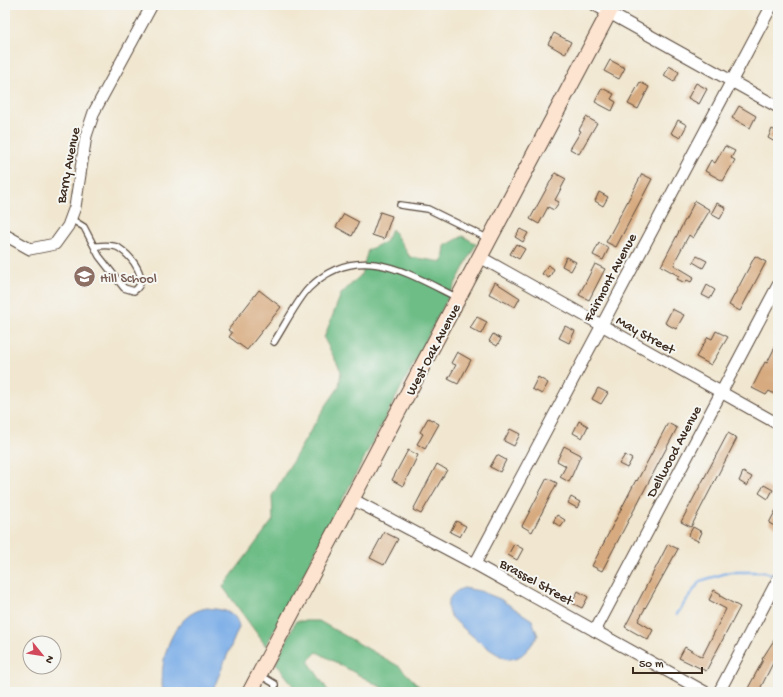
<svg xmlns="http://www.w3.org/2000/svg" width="783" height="697" viewBox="0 0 783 697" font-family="'Gochi Hand',sans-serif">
	<rect width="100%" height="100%" fill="#f6f6f2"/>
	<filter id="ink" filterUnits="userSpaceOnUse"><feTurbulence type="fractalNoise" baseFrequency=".025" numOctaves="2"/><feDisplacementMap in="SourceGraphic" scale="8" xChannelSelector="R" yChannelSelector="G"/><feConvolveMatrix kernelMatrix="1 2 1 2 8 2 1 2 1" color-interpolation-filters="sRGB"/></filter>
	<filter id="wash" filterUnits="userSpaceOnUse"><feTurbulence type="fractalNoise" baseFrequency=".012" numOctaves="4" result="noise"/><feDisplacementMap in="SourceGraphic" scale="16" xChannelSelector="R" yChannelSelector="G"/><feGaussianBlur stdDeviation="0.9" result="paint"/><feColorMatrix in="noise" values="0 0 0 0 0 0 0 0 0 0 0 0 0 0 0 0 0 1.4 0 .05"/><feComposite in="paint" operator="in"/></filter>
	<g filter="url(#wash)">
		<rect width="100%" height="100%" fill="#f1e7d0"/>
		<g fill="#6ebd87" stroke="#547452">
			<path d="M392 229 410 257 443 262 445 246 463 236 476 244 266 646 223 587 273 520 272 496 321 413 339 387 341 371 324 338 341 294 361 275 368 250 385 242Z"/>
			<path d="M296 621H319L400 667 425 692H390L317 652 308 661 329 692H298L276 663Z"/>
		</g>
		<g fill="#7cade7" stroke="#5c6c82">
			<path d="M464 588 480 591 500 599 532 620 538 636C531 645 523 659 510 659 499 660 459 626 451 616 442 604 452 591 464 588Z"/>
			<path d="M207 608C222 610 236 610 239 627L212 692H163C158 662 172 613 207 608Z"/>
		</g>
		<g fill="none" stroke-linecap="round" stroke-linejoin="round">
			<path stroke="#7cade7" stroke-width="2.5" d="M677 614 700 581 730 572H764L773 575"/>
		</g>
		<g id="blocks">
			<g fill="#d7aa7f">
				<path d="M554 33 571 42 565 54 548 44Z"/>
				<path d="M610 60 625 68 619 79 604 71Z"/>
				<path d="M669 66 679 72 674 82 664 76Z"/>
				<path d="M640 82 649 87 638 109 628 104Z"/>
				<path d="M696 83 707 89 699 104 688 98Z"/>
				<path d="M602 88 614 94 611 99 616 102 612 111 595 102Z"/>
				<path d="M739 106 756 116 750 128 732 118Z"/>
				<path d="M586 117 597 123 579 154 570 149 581 131 579 130Z"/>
				<path d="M678 120 687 125 680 138 671 133Z"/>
				<path d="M772 129 778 132 775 142 768 138Z"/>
				<path d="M725 146 735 151 731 158 735 160 723 181 705 171 711 160 715 163Z"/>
				<path d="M555 173 566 179 555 200 559 202 554 210 548 207 539 224 530 219Z"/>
				<path d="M642 174 652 179 616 247 606 242Z"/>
				<path d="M599 192 608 197 603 206 595 201Z"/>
				<path d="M695 201 710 210 693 238 689 235 676 259 674 265 694 277 691 282 687 280 685 283 677 279 679 276 661 266Z"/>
				<path d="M717 203 726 208 720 219 711 214Z"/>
				<path d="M380 212 392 216 384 239 372 235Z"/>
				<path d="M344 214 359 222 352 236 336 227Z"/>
				<path d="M520 229 528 233 523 242 515 237Z"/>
				<path d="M599 243 609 248 603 260 593 255Z"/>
				<path d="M516 244 525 249 519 259 510 254Z"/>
				<path d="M697 256 707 261 703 268 693 262Z"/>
				<path d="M755 256 766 262 740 311 729 305Z"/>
				<path d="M566 257 576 262 571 271 562 266Z"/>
				<path d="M595 264 605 269 589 300 579 295Z"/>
				<path d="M548 265 554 269 549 278 542 274Z"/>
				<path d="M495 282 520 298 515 307 489 294Z"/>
				<path d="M707 285 715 290 710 299 702 295Z"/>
				<path d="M259 290 281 307 247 350 229 337 232 333 228 330Z"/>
				<path d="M672 309 684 315 676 329 665 323Z"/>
				<path d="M477 317 487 322 481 334 470 328Z"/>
				<path d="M565 326 575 331 569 343 559 338Z"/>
				<path d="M716 331 728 337 711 365 696 357 708 337 712 339Z"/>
				<path d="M493 334 501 339 497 346 489 341Z"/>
				<path d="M778 341V378L775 384 778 386V396L769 391 766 395 752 388 765 362 767 363Z"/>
				<path d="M457 352 471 360 458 384 448 379 456 365 451 363Z"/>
				<path d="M538 377 548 383 542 394 532 389Z"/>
				<path d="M598 388 608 393 601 404 592 399Z"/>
				<path d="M428 418 439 424 425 449 417 444 423 434 420 432Z"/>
				<path d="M579 421 588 426 582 438 573 433Z"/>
				<path d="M668 423 677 428 602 571 592 566 636 480 637 481Z"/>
				<path d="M510 429 520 434 514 446 504 441Z"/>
				<path d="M728 433 737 438 691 527 681 522Z"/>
				<path d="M564 446 581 455 569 482 560 477 566 466 557 461Z"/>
				<path d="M408 450 418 455 403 486 392 480Z"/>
				<path d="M497 455 506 460 500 472 490 467Z"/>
				<path d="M625 455 632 459 627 468 619 464Z"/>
				<path d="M437 464 447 470 421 514 413 510Z"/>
				<path d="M743 472 752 477 747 486 739 481Z"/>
				<path d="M547 478 557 483 532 532 522 526Z"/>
				<path d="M764 485 773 490 768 499 759 493Z"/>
				<path d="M571 497 580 502 577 508 568 503Z"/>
				<path d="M778 506V528L769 523Z"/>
				<path d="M557 515 565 520 561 527 553 522Z"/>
				<path d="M456 521 466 526 460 537 450 532Z"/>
				<path d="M693 527 702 532 698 541 688 536Z"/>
				<path d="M384 532 398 539 384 565 370 558Z"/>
				<path d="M514 544 523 549 517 560 508 555Z"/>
				<path d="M668 544 678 549 638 621 653 630 648 640 625 627Z"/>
				<path d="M714 590 721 594 720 596 740 607 706 671 679 658 685 647 702 657 726 609 709 600Z"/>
				<path d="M578 591 588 597 582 608 572 603Z"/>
				<path d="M778 634V663L774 661 760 689 766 692H746L763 660 762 659Z"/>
			</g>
		</g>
	</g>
	<g filter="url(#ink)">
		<use href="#blocks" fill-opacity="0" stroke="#564639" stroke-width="1"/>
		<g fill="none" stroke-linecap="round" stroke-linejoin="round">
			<defs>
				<g id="lane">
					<path d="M400 205 428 209 489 239"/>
					<path d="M71 219 84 227 99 256 124 288 134 291C151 280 131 256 119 248 112 244 103 246 95 246"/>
					<path d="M274 342C283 328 298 299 309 288 358 240 407 273 458 298"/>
					<path d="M260 675 275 684V692"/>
				</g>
				<g id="street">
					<path d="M595 5 778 107"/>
					<path d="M5 235 30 249 55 244 68 226 75 207 86 136 94 112 152 5"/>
					<path d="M480 257 778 424"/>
					<path d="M352 499 475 564 705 692"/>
					<path d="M475 564 772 5"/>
					<path d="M595 631 778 285"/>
					<path d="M719 692 778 579"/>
				</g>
				<path id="secondary" d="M250 692 613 5"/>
			</defs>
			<use href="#lane" stroke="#564639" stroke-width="8"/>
			<use href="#street" stroke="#564639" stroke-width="13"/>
			<use href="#secondary" stroke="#564639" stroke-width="17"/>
			<use href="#lane" stroke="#fff" stroke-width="5.5"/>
			<use href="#street" stroke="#fff" stroke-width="11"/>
			<use href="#secondary" stroke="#fde4d0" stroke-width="15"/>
		</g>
	</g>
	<defs>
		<symbol id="school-disc" viewBox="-11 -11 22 22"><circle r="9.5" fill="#8d6e63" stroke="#f6f6f2"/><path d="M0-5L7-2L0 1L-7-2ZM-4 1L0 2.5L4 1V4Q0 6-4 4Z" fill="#fff"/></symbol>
	</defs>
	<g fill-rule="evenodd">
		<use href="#school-disc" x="72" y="264" width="25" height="25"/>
	</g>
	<g text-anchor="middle" stroke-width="4" stroke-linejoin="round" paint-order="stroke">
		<g font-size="14" fill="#3b2a1e" stroke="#f6f6f2">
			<text transform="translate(67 165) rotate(-79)" y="5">Barry Avenue</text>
			<text transform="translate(609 277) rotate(-62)" y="5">Fairmont Avenue</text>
			<text transform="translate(646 334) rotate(29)" y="5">May Street</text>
			<text transform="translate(432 349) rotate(-62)" y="5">West Oak Avenue</text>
			<text transform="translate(673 451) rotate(-62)" y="5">Dellwood Avenue</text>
			<text transform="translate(537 581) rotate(29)" y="5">Brassel Street</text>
		</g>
		<g font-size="14" fill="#785e54" stroke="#f6f6f2" text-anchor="start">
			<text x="100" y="282">Hill School</text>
		</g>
	</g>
	<rect width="783" height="697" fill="none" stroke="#f6f6f2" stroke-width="20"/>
	<g transform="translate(42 655) rotate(120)"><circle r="19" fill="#f6f6f2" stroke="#aba49d"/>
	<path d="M0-3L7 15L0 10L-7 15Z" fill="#d1495b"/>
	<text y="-6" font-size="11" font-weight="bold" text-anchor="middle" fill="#3b2a1e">N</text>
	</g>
	<path d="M633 667v6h69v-6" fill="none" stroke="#3b2a1e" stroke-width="2"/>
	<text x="639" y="667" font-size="12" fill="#3b2a1e" stroke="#f6f6f2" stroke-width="3" paint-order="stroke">50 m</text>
</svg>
